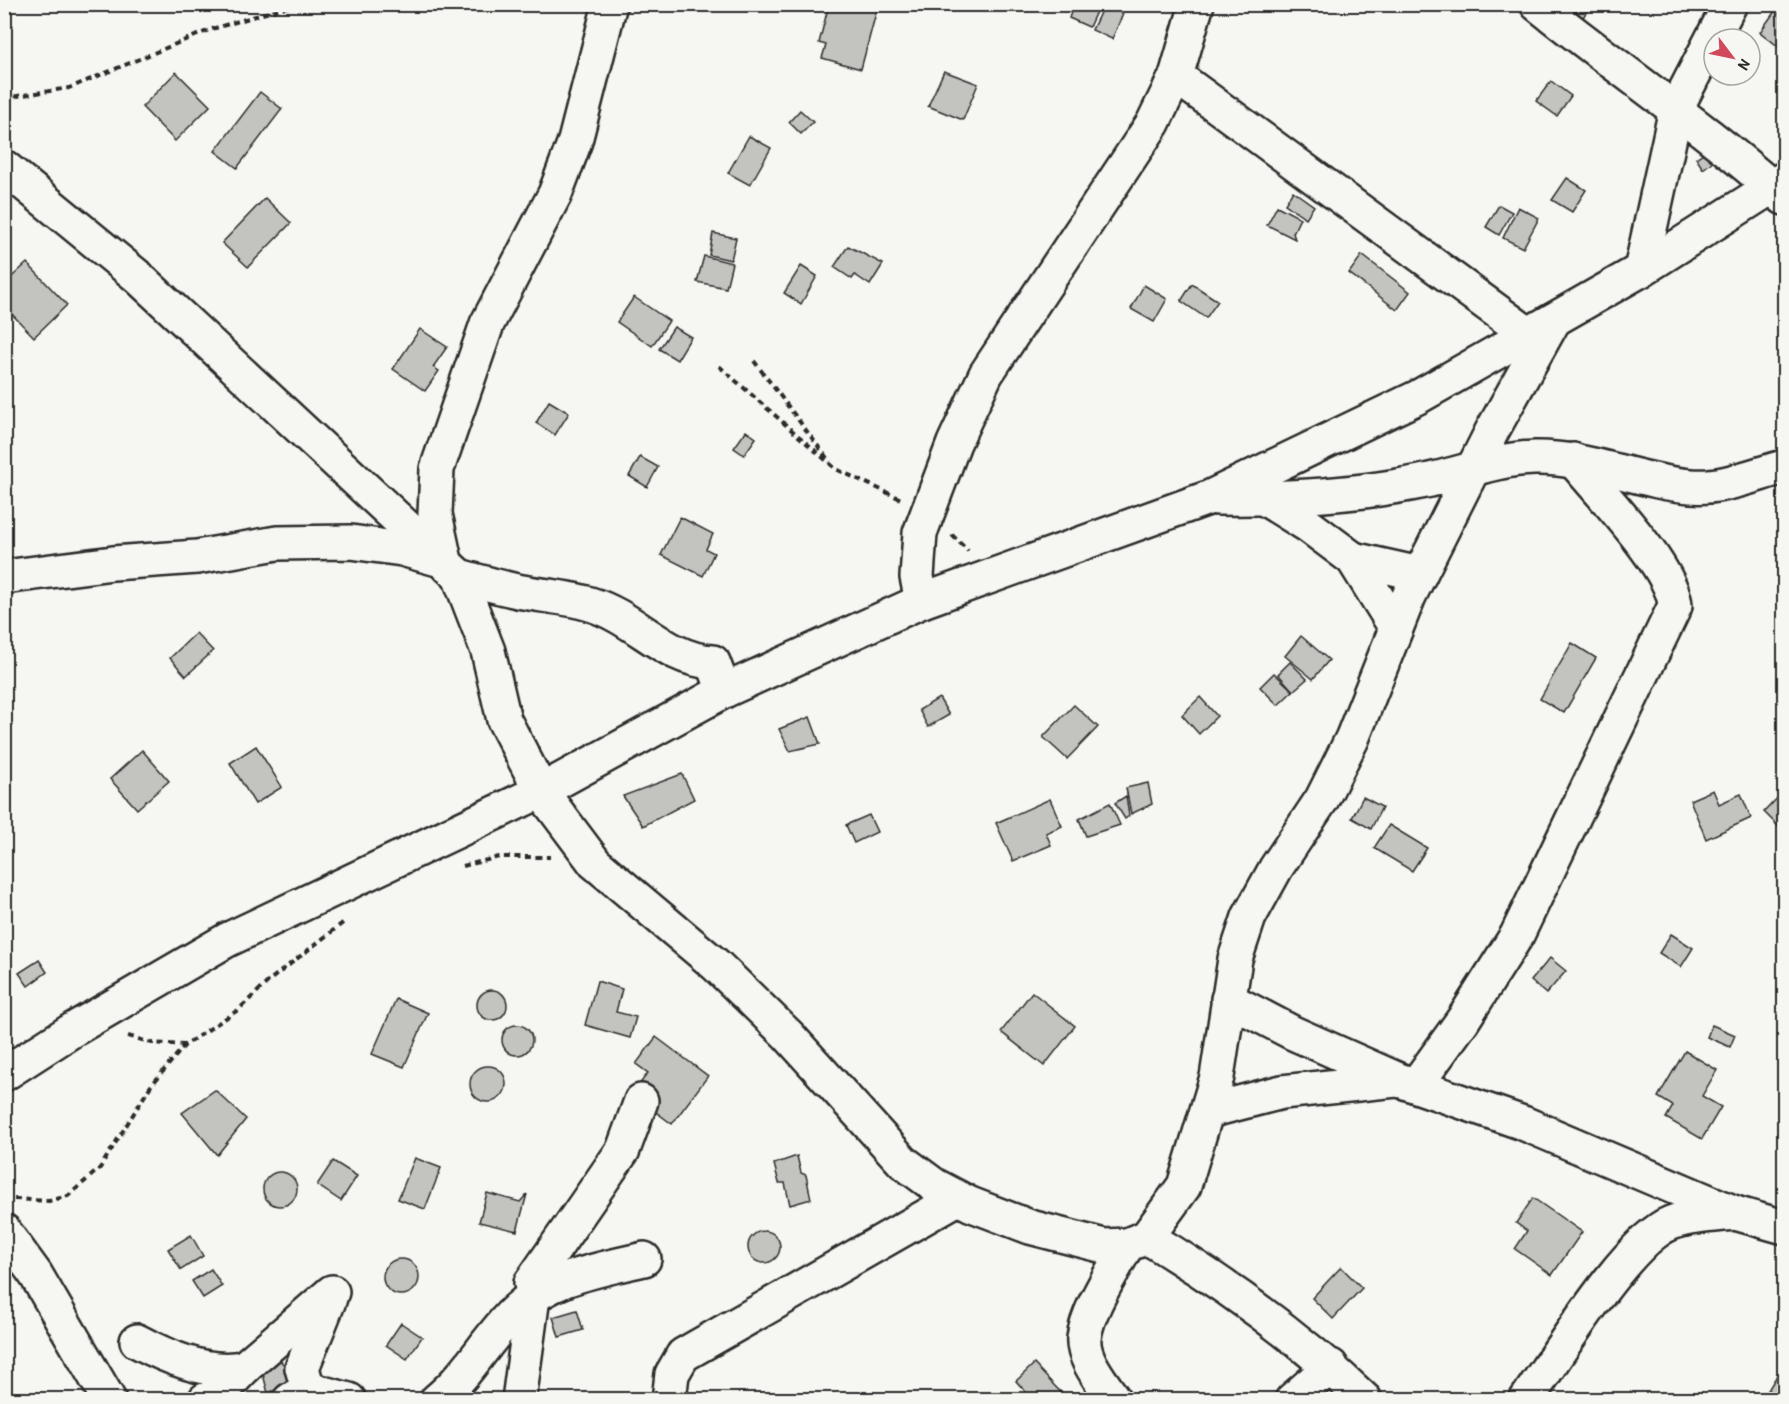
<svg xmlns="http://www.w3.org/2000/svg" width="1789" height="1404" viewBox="0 0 1789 1404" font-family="'Patrick Hand',sans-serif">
	<rect width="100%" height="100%" fill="#f6f6f2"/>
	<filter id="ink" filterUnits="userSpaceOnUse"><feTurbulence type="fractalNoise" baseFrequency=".0167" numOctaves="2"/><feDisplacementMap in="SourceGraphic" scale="12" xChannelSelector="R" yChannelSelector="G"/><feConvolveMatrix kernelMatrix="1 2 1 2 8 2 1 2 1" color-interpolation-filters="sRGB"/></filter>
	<g filter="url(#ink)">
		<g fill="#c3c3c0" stroke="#2b2b2b" stroke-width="1.5">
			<path d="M829 4H859L877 9 861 69 822 58 826 45 819 43Z"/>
			<path d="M1074 4 1098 7 1089 27 1069 18Z"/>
			<path d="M1104 4 1123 14 1112 39 1092 30Z"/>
			<path d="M1565 4H1591L1575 31 1556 19Z"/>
			<path d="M1780 4H1784V51L1760 32Z"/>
			<path d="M944 71 978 84 963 120 928 106Z"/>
			<path d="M176 72 210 106 175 141 142 107Z"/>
			<path d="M1551 81 1571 96 1557 116 1536 101Z"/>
			<path d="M260 92 282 109 237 168 215 151Z"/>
			<path d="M800 110 813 122 801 134 789 122Z"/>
			<path d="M749 136 771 148 750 185 728 173Z"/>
			<path d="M1709 149 1716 159 1703 169 1696 158Z"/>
			<path d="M1567 178 1586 190 1572 212 1552 200Z"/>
			<path d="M1293 191 1314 206 1306 218 1285 204Z"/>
			<path d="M265 198 291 223 248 267 222 243Z"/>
			<path d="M1499 205 1512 212 1499 235 1486 227Z"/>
			<path d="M1277 206 1300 218 1293 233 1295 239 1267 225Z"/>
			<path d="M1518 207 1539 218 1523 248 1503 238Z"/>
			<path d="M713 233 736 238 731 260 709 255Z"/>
			<path d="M848 246 883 264 870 285 855 275 852 279 834 267Z"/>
			<path d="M1362 255 1410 292 1397 310 1349 273Z"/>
			<path d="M704 256 732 263 726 288 697 282Z"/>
			<path d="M27 263 67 305 34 337 4 306V284Z"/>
			<path d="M801 266 817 276 801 304 784 293Z"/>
			<path d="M1192 284 1218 301 1206 318 1181 301Z"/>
			<path d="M1144 285 1167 299 1154 322 1131 309Z"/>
			<path d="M634 297 669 321 652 346 617 322Z"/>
			<path d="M674 327 691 337 677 360 659 349Z"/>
			<path d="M420 329 447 347 433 367 439 371 425 391 393 369Z"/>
			<path d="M549 401 569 413 555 435 536 423Z"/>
			<path d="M746 431 756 438 744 455 734 448Z"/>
			<path d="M640 457 658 467 647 487 629 476Z"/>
			<path d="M680 517 713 534 706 549 714 553 703 576 661 555Z"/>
			<path d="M196 633 213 651 186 676 170 658Z"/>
			<path d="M1301 636 1329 660 1313 679 1285 656Z"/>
			<path d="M1572 643 1596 658 1564 713 1540 699Z"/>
			<path d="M1290 662 1307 679 1293 691 1278 674Z"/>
			<path d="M1274 673 1293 691 1278 705 1260 687Z"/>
			<path d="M1200 697 1217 716 1199 734 1182 715Z"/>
			<path d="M939 698 949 715 928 727 919 710Z"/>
			<path d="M1074 705 1098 727 1067 759 1043 737Z"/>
			<path d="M810 717 820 744 790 751 779 729Z"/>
			<path d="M256 746 282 787 255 804 230 763Z"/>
			<path d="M142 750 169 781 137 809 110 779Z"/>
			<path d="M682 774 694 799 643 826 623 796Z"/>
			<path d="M1148 783 1152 804 1131 814 1126 788Z"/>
			<path d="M1713 790 1719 804 1741 794 1751 818 1706 839 1690 800Z"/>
			<path d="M1784 791V832L1764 812Z"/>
			<path d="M1126 796 1129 816 1125 819 1115 803Z"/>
			<path d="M1363 797 1382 807 1371 829 1352 818Z"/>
			<path d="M1050 799 1062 826 1046 833 1051 845 1013 861 996 823Z"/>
			<path d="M1110 803 1120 825 1086 836 1079 819Z"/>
			<path d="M869 815 877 832 854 843 846 825Z"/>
			<path d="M1389 825 1427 848 1412 871 1374 848Z"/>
			<path d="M1671 934 1693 948 1681 967 1659 953Z"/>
			<path d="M1550 958 1566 971 1546 994 1531 981Z"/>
			<path d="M39 960 47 972 28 986 19 973Z"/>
			<path d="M597 981 622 989 616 1012 636 1017 630 1038 585 1025Z"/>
			<circle cx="492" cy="1005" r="15"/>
			<path d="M1032 992 1075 1026 1044 1066 1001 1032Z"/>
			<path d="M396 999 428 1013 404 1067 372 1054Z"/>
			<circle cx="517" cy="1040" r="15"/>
			<path d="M1712 1025 1735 1035 1730 1047 1707 1037Z"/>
			<path d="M656 1037 708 1076 672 1124 632 1094 648 1073 636 1064Z"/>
			<path d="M1685 1051 1717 1070 1702 1096 1721 1107 1702 1139 1666 1118 1673 1106 1658 1097Z"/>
			<circle cx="488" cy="1084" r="18"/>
			<path d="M215 1090 246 1119 217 1155 182 1113Z"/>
			<path d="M797 1156 801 1173 806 1175 811 1199 790 1205 785 1183H779L774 1164Z"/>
			<path d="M415 1158 441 1168 425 1209 398 1199Z"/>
			<path d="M333 1161 357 1176 341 1201 317 1185Z"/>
			<circle cx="280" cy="1189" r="17"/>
			<path d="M487 1193 520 1202 527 1194 517 1231 479 1222Z"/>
			<path d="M1533 1198 1582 1232 1552 1275 1515 1249 1527 1231 1516 1223Z"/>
			<circle cx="764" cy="1247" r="16"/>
			<path d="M191 1235 203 1256 181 1270 168 1249Z"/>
			<circle cx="401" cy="1277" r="18"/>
			<path d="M1341 1267 1362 1288 1333 1319 1312 1298Z"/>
			<path d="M211 1269 222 1286 203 1298 192 1281Z"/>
			<path d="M577 1310 583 1330 559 1337 553 1317Z"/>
			<path d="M401 1323 422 1337 407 1359 386 1345Z"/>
			<path d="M280 1360 297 1381 268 1393 261 1367Z"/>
			<path d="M1034 1364 1068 1400H1033L1016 1381Z"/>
			<path d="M1784 1364V1400H1772L1765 1395Z"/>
		</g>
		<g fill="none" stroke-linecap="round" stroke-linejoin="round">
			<defs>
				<g id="minor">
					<path d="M1537 4C1619 70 1706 128 1784 198"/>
					<path d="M1176 76 1528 334"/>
					<path d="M4 167 137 276 459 576 488 651 504 720 541 791 595 863 716 965 788 1035 903 1162 934 1185 970 1204 1030 1227 1104 1246 1127 1245 1147 1237 1184 1186 1217 1077 1235 959 1249 917 1276 868 1322 799 1352 739 1409 596 1492 431 1554 320"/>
					<path d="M1641 270 1676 109 1730 4"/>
					<path d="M1217 498C1285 499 1348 496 1415 483 1456 476 1494 459 1535 458 1589 457 1639 482 1691 486 1722 489 1756 474 1784 467"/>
					<path d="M1267 500 1309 526 1353 559 1396 628"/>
					<path d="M1353 559 1420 574"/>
					<path d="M459 576C477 581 495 586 513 590 538 596 565 596 590 604 637 618 664 659 713 662L724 691"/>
					<path d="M4 577 113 563 197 557 277 543 351 542 402 549 445 561 435 514 437 469 487 324 555 194 575 141 610 4"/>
					<path d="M922 601 917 577 920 533 954 443 986 374 1153 123 1176 76 1197 4"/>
					<path d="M1228 999 1293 1033 1399 1080 1523 1123 1735 1213 1784 1227"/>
					<path d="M4 1074 74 1029 227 940 541 791 724 691 922 601 1208 498 1418 397 1641 270 1784 179"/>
					<path d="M1416 1085 1463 1020 1517 935 1675 606C1674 569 1598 491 1573 460"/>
					<path d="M1208 1111 1282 1092 1396 1080"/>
					<path d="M4 1231 36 1275 109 1400"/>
					<path d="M1147 1237C1225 1284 1299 1336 1365 1400"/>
					<path d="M137 1341C167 1357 211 1376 245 1367L332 1292"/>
					<path d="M308 1389 349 1400"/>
					<path d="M205 1400 217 1396 245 1367"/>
					<path d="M290 1400 308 1389 302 1368 330 1298"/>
					<path d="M437 1400C468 1375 486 1340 513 1313 549 1277 598 1270 644 1259"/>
					<path d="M519 1400 533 1297 531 1283 623 1150 641 1101"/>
					<path d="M669 1400 672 1374 683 1355 958 1198"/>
					<path d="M1114 1400C1103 1383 1082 1359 1084 1338 1087 1310 1114 1270 1127 1245"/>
					<path d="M1292 1400 1331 1366"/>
					<path d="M1526 1400C1556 1358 1627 1240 1671 1223 1691 1215 1714 1216 1735 1213"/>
				</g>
			</defs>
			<use href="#minor" stroke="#2b2b2b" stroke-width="38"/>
			<g stroke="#2b2b2b" stroke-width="4" stroke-dasharray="6 4.5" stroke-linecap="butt">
				<path d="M4 98 69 88 212 29 296 4"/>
				<path d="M754 361 830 462"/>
				<path d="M719 366 836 469 901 499"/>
				<path d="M952 535 968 551"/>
				<path d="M463 866 499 857H550"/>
				<path d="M128 1036 152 1043 185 1045"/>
				<path d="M14 1199 49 1201 68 1196 100 1168 150 1087 185 1045 238 1010 271 979 344 922"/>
			</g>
			<use href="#minor" stroke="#f6f6f2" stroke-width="33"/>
		</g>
	</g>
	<rect width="1789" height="1404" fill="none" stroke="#f6f6f2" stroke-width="24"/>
	<rect x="12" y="12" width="1765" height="1380" fill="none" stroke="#2b2b2b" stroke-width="2" filter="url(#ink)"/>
	<g transform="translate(1732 57) rotate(122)"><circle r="28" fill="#f6f6f2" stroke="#a5a5a2" stroke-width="1.5"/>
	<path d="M0-4.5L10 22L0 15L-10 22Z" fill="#d1495b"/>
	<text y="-9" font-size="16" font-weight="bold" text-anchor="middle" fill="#2b2b2b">N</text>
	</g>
</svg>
